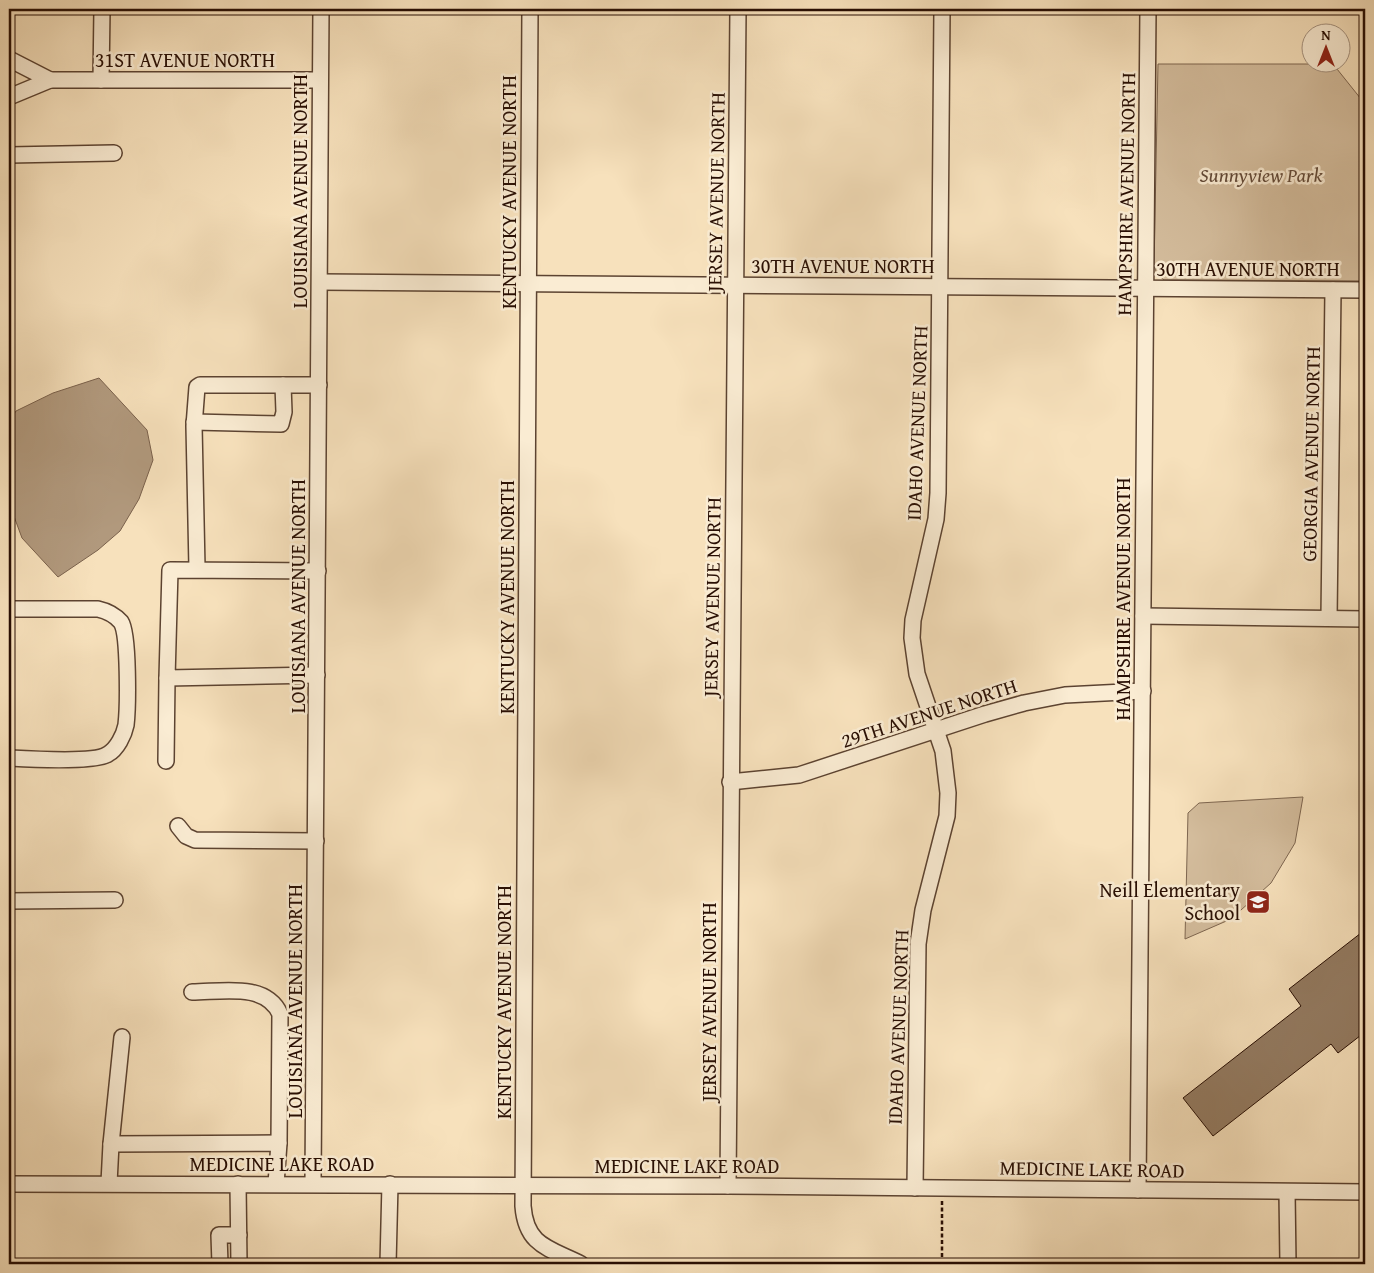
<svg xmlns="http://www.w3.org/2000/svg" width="1374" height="1273" viewBox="0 0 1374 1273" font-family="'Gentium Book Plus',serif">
	<rect width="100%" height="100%" fill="#f7e1bc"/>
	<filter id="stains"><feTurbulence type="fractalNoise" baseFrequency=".004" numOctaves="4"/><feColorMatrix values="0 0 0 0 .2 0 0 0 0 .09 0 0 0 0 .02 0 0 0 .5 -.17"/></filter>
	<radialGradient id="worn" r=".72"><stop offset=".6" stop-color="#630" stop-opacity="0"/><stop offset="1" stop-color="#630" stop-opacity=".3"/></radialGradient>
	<g fill="#d4bd9d" stroke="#7e6650">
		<path d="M1158 64H1333L1365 104V281L1164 280 1157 274 1154 266Z"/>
		<path d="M1303 797 1295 843 1271 883 1231 919 1185 939 1188 813 1199 803Z"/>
	</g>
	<path fill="#b1997d" stroke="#7a614c" d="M99 378 147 430 153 460 139 499 120 531 98 550 58 577 22 538 12 511 9 497V422L16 411 53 393Z"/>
	<path fill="#947c63" stroke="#280e03" d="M1361 933 1365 938V1032L1338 1053 1331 1044 1213 1136 1183 1098 1301 1006 1289 989Z"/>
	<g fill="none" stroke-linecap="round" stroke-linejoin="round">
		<defs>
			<g id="minor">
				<path d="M530 9 523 1206C526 1246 549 1248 581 1264"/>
				<path d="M9 59 50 80"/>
				<path d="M101 80 102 9"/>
				<path d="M9 97 50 80H320"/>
				<path d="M9 155 114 153"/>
				<path d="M320 282 1365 290"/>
				<path d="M194 422 281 424 284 412 283 385"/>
				<path d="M197 568 194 426 197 387 200 385H319"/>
				<path d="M9 609H98C107 611 114 614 121 622 129 634 128 708 126 725 124 735 117 749 108 754 96 763 27 759 9 758"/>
				<path d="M1143 616 1365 619"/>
				<path d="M1329 618 1333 290"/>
				<path d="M317 675 167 678 170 570 318 571"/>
				<path d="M166 761 167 678"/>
				<path d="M730 782 799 775 985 714 1024 703 1065 695 1143 691"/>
				<path d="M178 826 186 836 195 840 316 841"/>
				<path d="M9 901 115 900"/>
				<path d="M192 992C221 992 266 982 280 1014L279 1143"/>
				<path d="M111 1144 279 1143 276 1184"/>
				<path d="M109 1183 111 1144 122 1037"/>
				<path d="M9 1184 728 1186 1365 1192"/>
				<path d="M238 1184 239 1264"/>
				<path d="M313 1184 321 9"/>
				<path d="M728 1186 738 9"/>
				<path d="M915 1188 918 944 923 910 947 816 948 793 943 751 917 674 912 638 913 620 936 519 938 493 942 9"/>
				<path d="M1138 1190 1148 9"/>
				<path d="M1287 1192 1288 1264"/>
				<path d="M220 1264 219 1235H239"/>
				<path d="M388 1264 390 1184"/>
			</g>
		</defs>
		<use href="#minor" stroke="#5c4331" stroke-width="18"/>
		<path stroke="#280e03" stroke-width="2.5" stroke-dasharray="4 2.5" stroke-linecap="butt" d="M942 1201V1264"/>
		<use href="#minor" stroke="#faecd3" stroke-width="15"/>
	</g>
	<defs>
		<symbol id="school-square" viewBox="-11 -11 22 22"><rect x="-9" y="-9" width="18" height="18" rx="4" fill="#8f2418" stroke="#faecd3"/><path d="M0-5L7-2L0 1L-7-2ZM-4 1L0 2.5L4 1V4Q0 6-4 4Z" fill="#fff"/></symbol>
	</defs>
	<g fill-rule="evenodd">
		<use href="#school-square" x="1244" y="888" width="28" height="28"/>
	</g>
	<g text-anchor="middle" stroke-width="5" stroke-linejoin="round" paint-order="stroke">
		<g font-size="20" fill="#280e03" stroke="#faecd3">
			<text x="185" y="67">31ST AVENUE NORTH</text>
			<text transform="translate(300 191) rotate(-90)" y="7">LOUISIANA AVENUE NORTH</text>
			<text transform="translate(509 192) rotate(-90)" y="7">KENTUCKY AVENUE NORTH</text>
			<text transform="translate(716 192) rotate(-89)" y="7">JERSEY AVENUE NORTH</text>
			<text transform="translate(1126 194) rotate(-89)" y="7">HAMPSHIRE AVENUE NORTH</text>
			<text x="843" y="273">30TH AVENUE NORTH</text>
			<text x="1248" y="276">30TH AVENUE NORTH</text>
			<text transform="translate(917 423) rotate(-88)" y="7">IDAHO AVENUE NORTH</text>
			<text transform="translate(1311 454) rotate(-89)" y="7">GEORGIA AVENUE NORTH</text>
			<text transform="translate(298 596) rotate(-90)" y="7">LOUISIANA AVENUE NORTH</text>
			<text transform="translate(507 597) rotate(-90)" y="7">KENTUCKY AVENUE NORTH</text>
			<text transform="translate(712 597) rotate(-89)" y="7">JERSEY AVENUE NORTH</text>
			<text transform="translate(1123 599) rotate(-90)" y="7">HAMPSHIRE AVENUE NORTH</text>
			<text transform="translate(929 713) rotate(-18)" y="7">29TH AVENUE NORTH</text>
			<text transform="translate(295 1001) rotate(-90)" y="7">LOUISIANA AVENUE NORTH</text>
			<text transform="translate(504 1002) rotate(-90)" y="7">KENTUCKY AVENUE NORTH</text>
			<text transform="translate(709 1002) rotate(-90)" y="7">JERSEY AVENUE NORTH</text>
			<text transform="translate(898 1027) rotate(-88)" y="7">IDAHO AVENUE NORTH</text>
			<text x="282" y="1171">MEDICINE LAKE ROAD</text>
			<text x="687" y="1173">MEDICINE LAKE ROAD</text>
			<text transform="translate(1092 1169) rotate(1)" y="7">MEDICINE LAKE ROAD</text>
		</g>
		<g font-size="20" font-style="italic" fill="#644b39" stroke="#faecd3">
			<text x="1261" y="182">Sunnyview Park</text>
		</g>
		<g font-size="20" fill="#280e03" stroke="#faecd3" text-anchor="end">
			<text x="1240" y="897">Neill Elementary<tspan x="1240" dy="23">School</tspan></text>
		</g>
	</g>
	<rect width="1374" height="1273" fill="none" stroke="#f7e1bc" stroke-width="30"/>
	<rect x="10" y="10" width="1354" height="1253" fill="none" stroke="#280e03" stroke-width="2.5"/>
	<rect x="15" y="15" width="1344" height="1243" fill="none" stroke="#280e03"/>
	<g transform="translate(1326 48)"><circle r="24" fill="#faecd3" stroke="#a69380"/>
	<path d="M0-4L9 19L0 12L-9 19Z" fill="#8f2418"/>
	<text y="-8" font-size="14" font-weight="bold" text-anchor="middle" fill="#280e03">N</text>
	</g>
	<rect width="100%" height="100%" filter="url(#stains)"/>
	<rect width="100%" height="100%" fill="url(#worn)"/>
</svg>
